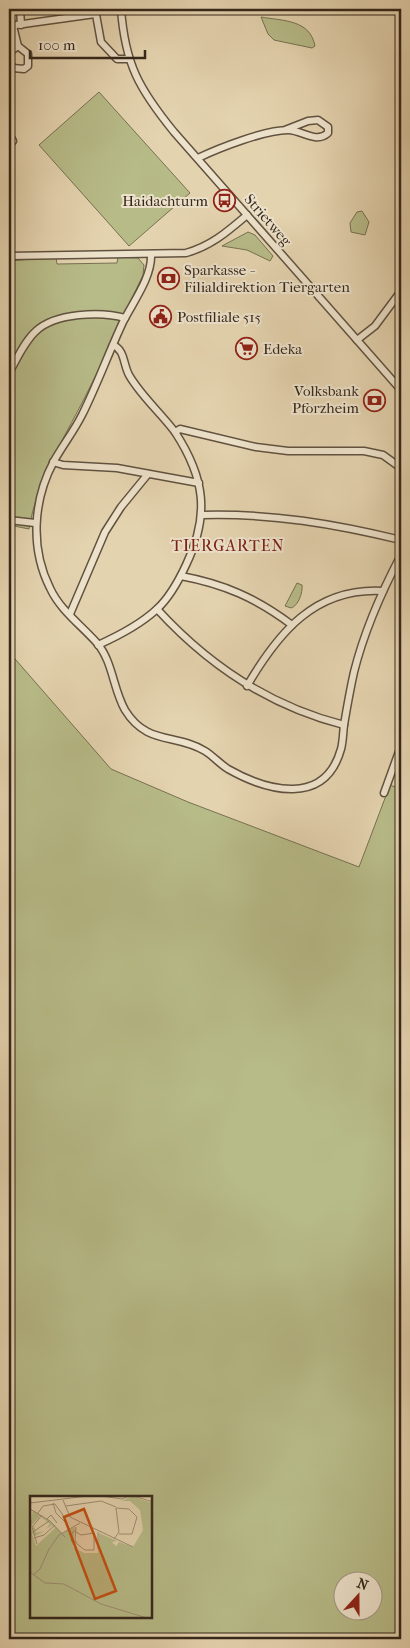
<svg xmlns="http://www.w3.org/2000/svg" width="410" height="1648" viewBox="0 0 410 1648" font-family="'IM FELL French Canon',serif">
	<rect width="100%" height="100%" fill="#e4d3af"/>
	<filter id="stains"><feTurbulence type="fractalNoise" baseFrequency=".004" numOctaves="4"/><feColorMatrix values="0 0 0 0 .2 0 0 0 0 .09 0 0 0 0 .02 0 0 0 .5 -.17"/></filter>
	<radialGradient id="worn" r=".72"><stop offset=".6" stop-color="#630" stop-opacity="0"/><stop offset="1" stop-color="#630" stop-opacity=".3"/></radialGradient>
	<g fill="#b7bb88" stroke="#767152" fill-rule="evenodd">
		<path d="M261 17C285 21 310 20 315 46L312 48 274 40 268 34Z"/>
		<path d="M99 92 190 193 129 246 39 145Z"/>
		<path d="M362 211 369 222 365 235 351 232 350 223 357 212Z"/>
		<path d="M248 232 255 235 273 256 270 261 247 250 222 246Z"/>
		<path d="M56 257 57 264 117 263 118 257 138 258 144 265 143 275C123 316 105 359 84 399 62 442 37 480 29 529L9 525V261Z"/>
		<path d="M297 583 302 585C303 593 298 606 291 608L285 606Z"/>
		<path d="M9 652 111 769 188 802 359 867 390 785 398 788 401 779V1639H9ZM31 1497H151V1617H31ZM342 1580H372V1610H342Z"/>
	</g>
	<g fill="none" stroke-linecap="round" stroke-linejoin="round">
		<defs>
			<g id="street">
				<path d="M20 9 21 25"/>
				<path d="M95 9 101 42 117 59H128"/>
				<path d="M121 9C125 64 139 89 174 132L401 390"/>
				<path d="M9 26 95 14"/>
				<path d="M9 57 11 51 18 46"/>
				<path d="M9 61 13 68 24 69 28 66V54L18 46 13 26"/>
				<path d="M9 134 13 141"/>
				<path d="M198 158C219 148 265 130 288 130 302 130 316 144 328 133V127L318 120 308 121 285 130"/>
				<path d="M151 255C152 277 133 302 123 322 109 352 97 385 82 415 74 431 63 445 54 461 33 500 30 548 50 588 60 610 81 625 97 643 113 662 113 689 125 710 147 746 176 733 205 751 213 756 220 764 228 769 267 791 325 807 341 749 343 742 343 733 344 725 347 707 350 690 354 672 364 632 382 591 401 555"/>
				<path d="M9 256 186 253C211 246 227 232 247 215"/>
				<path d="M357 340 375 326 401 291"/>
				<path d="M113 345C125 350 123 364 129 375 141 396 160 412 175 432L180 429 256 447 288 451H364L383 455 401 468"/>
				<path d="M9 373C17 359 24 342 36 331 55 313 101 311 125 318"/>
				<path d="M53 462 63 465 117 468 199 483"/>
				<path d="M202 515C271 513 335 524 401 540"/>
				<path d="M9 520 35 523"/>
				<path d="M181 576C224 584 256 598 292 625"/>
				<path d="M157 609C209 666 269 706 344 725"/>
				<path d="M70 614 105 532 121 507 148 474"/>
				<path d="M98 645C118 636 141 624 157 609 169 598 179 580 186 565 210 515 205 478 175 432"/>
				<path d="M247 686C278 633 315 587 383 591"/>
				<path d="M384 793 401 746"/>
			</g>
		</defs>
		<use href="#street" stroke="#615240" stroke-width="9"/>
		<use href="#street" stroke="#ede2cb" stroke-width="6"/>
	</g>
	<defs>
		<symbol id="bus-ring" viewBox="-11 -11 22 22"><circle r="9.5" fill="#ede2cb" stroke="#8f2418" stroke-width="1.5"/><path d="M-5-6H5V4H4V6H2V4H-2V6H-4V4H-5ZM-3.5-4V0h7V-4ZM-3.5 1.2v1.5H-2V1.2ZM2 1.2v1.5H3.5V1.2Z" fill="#8f2418"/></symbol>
		<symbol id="bank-ring" viewBox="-11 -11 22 22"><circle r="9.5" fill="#ede2cb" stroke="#8f2418" stroke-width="1.5"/><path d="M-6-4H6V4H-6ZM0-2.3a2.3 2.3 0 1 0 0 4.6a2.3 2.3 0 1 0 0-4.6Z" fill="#8f2418"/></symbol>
		<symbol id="civic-ring" viewBox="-11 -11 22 22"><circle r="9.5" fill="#ede2cb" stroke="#8f2418" stroke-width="1.5"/><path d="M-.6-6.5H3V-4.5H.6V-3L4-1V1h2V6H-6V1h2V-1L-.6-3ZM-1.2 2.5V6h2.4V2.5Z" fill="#8f2418"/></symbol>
		<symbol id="supermarket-ring" viewBox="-11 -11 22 22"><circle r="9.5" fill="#ede2cb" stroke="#8f2418" stroke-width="1.5"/><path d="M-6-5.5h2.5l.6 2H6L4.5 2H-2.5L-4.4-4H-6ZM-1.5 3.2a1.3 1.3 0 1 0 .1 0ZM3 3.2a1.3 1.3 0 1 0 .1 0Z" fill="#8f2418"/></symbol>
	</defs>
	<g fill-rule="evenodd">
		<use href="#bus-ring" x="212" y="188" width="25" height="25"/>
		<use href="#bank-ring" x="156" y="266" width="25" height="25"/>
		<use href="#civic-ring" x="148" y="304" width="25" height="25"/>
		<use href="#supermarket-ring" x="234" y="336" width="25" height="25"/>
		<use href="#bank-ring" x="362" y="388" width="25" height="25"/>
	</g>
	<g text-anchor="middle" stroke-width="4" stroke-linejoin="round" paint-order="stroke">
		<g font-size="15" fill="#35271b" stroke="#ede2cb" text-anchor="start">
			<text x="208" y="206" text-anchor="end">Haidachturm</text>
			<text x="184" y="275">Sparkasse -<tspan x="184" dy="17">Filialdirektion Tiergarten</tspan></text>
			<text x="177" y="322">Postfiliale 515</text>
			<text x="263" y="354">Edeka</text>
			<text x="359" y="396" text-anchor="end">Volksbank<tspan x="359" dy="17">Pforzheim</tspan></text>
		</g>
		<g font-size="15" fill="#35271b" stroke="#ede2cb">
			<text transform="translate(268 220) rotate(49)" y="5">Strietweg</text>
		</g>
		<g font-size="16" letter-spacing="1" fill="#7a1f14" stroke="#ede2cb">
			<text x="228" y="551">TIERGARTEN</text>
		</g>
	</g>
	<g transform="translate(30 1496)">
		<rect width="122" height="122" fill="#e4d3af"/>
		<path d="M102 0 122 7V122H0V33L2 36 4 29 6 37 14 35 5 40 2 37 6 50 25 32 22 29 16 33 20 28 10 20 0 31 3 14 22 27 32 37 45 31 43 51 54 57H68L69 37 87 45 82 46 86 50 89 46 103 51 113 34 110 14 100 5H92Z" fill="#b7bb88"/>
		<path fill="none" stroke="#9e8e74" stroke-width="1" d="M71 0 92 3 99 0M104 0 123 6M33 4 40 21 103 51M71 5 86 11M0 7 58 0M23 7 26 17 37 28M36 10 71 5M86 12 99 13 107 21 102 38H89M0 13 20 25 35 41M8 17 13 10 25 8 35 22M17 23 21 19 27 27M3 36 19 25M46 36 51 39 64 37V54H55L47 48 45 44 46 31M4 42 14 39 25 29M84 43 89 36 86 12M46 46 41 45 42 37 46 34M7 48 2 31 12 19M68 53V36M0 76 15 87 34 88 71 108 117 122M3 79 10 73 19 53 29 39 50 27"/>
		<path fill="#c44f0f" fill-opacity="0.15" stroke="#c44f0f" stroke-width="2.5" d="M54 13 86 95 65 103 34 21Z"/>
		<rect width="122" height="122" fill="none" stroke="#35271b" stroke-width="2.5"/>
	</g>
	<rect width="410" height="1648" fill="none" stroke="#e4d3af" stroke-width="30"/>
	<rect x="10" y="10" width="390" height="1628" fill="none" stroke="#35271b" stroke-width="2.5"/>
	<rect x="15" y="15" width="380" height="1618" fill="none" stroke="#35271b"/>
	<g transform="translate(358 1596) rotate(21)"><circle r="24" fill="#ede2cb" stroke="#a39785"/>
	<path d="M0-4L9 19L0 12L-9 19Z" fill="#8f2418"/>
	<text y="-8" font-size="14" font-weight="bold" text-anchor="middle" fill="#35271b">N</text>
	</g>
	<path d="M30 50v8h115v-8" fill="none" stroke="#35271b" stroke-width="2.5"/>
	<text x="38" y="50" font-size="15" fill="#35271b" stroke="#ede2cb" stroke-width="4" paint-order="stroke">100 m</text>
	<rect width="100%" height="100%" filter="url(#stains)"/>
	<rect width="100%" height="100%" fill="url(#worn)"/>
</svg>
